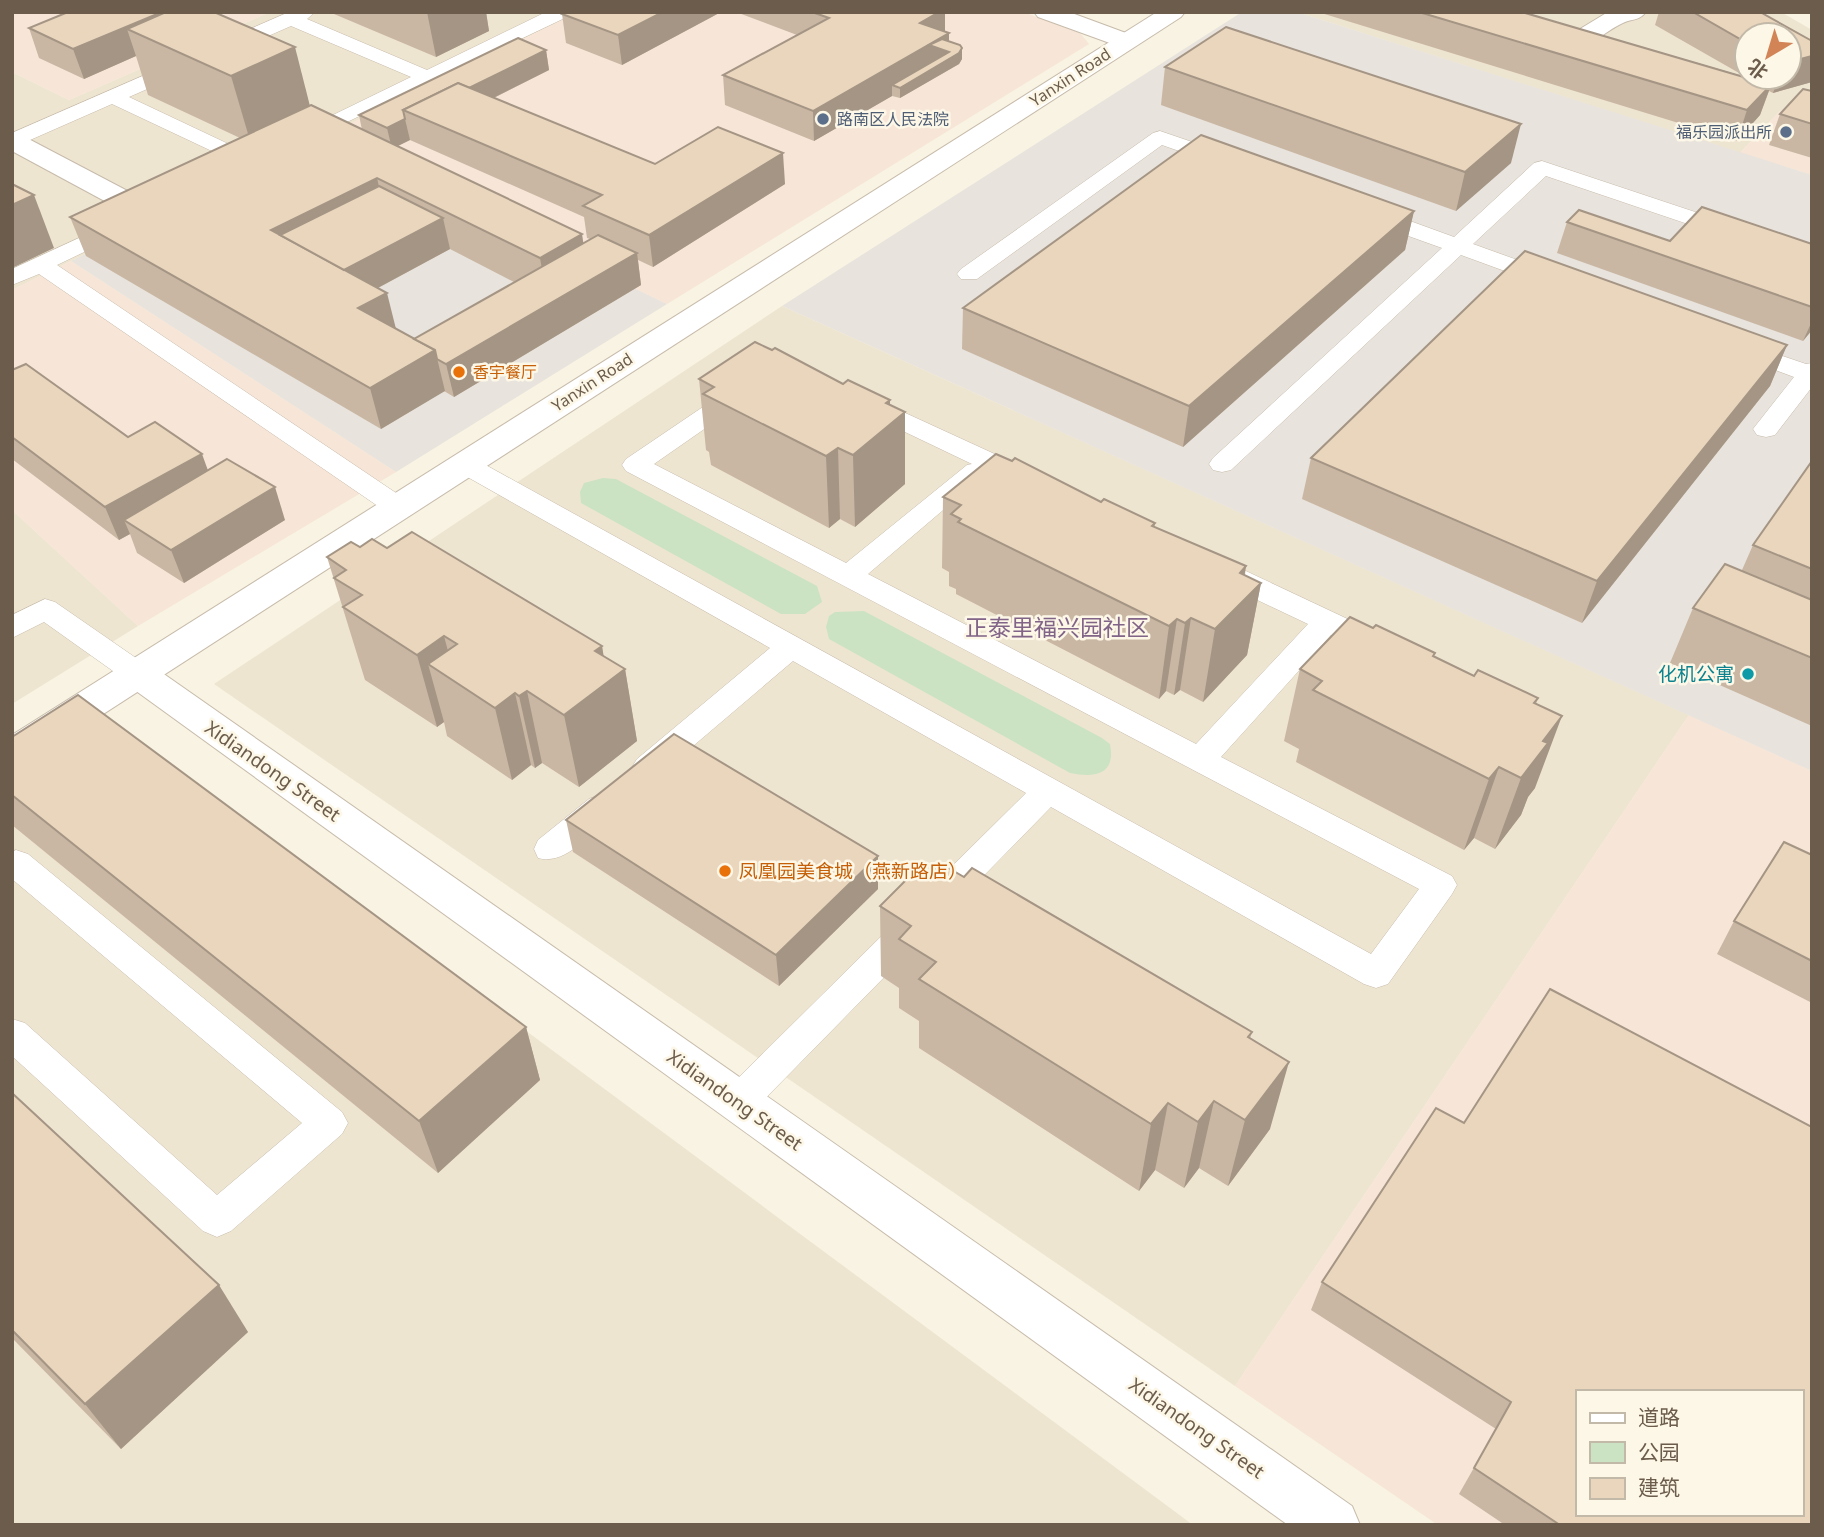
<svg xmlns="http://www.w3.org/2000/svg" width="1824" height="1537" viewBox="0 0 1824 1537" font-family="'Noto Sans','Noto Sans SC',sans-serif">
	<rect width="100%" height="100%" fill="#f8f3e2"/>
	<g fill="#eee5d1" fill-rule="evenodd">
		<path d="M270 12H578L12 290V72L69 100Z"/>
		<path d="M1297 12H1781L1812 30V103L1780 111 1740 153ZM1747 35H1789V77H1747Z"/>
		<path d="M782 306 1689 715 1235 1386 214 684Z"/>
		<path d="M12 510 138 626 12 704Z"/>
		<path d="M112 724 1193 1525H12V790Z"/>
	</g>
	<g fill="#f7e5d7" fill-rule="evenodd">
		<path d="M12 12H270L69 100 12 72Z"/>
		<path d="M578 12H1023L1080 33 1089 44 667 304 321 138Z"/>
		<path d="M1812 103V175L1740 153 1780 111Z"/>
		<path d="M71 261 396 472 138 626 12 510V290Z"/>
		<path d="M1689 715 1812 771V1525H1438L1235 1386ZM1577 1392H1801V1514H1577Z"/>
	</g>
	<g fill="#e8e3dc">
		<path d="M1242 12H1297L1812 175V771L782 306Z"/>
		<path d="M321 138 667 304 396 472 71 261Z"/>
	</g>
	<g fill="#cbe3c3">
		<path d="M603 478 616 479 817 586 822 602 805 614H781L581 503 580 492 584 483Z"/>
		<path d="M864 611 1102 738 1110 744C1116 775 1095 778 1070 773L829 639 826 627 829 616 835 612Z"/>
	</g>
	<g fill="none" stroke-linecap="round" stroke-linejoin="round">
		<defs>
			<g id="service">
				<path d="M289 12H315L307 19 427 70 546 12H571L569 16 303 143 296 141 292 137 296 133 411 77 291 26 129 97 258 158 261 163 258 168 250 169 112 104 21 144 12 146V133Z"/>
				<path d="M1160 131 1233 156 1236 161 1233 166 1225 167 1162 145 977 279H961L957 274 961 269 1153 133Z"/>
				<path d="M1542 161 1812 251V266L1546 176 1473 244 1559 275 1563 280 1559 285H1543L1461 255 1231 470 1222 472 1213 470 1209 464 1213 458 1442 248 1361 219 1358 214 1361 209H1377L1454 237 1534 163Z"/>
				<path d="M118 220 126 222 129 227 126 232 57 265 408 501 412 507 408 513 398 516 388 513 39 274 12 285V269Z"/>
				<path d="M1741 342 1806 364 1812 363V387L1775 435 1766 437 1757 435 1753 429 1794 377 1732 354 1729 349 1732 344Z"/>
				<path d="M737 387 746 390 750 395 746 400 654 464 846 563 967 465 972 464 859 410 855 405 859 400 868 397 877 400 1036 473 1040 479 1036 485 1027 487 1018 485 989 471 868 574 1196 744 1308 624 1213 579 1209 572 1213 565 1223 563 1233 565 1388 638 1393 645 1388 652 1378 655 1368 652 1331 635 1221 757 1452 876 1457 885 1452 894 1388 984 1376 988 1364 984 1051 807 751 1113 738 1118 725 1113 720 1102 725 1091 1026 793 793 661 659 775 648 779 637 775 632 767 637 759 770 648 455 470 451 464 455 458 464 456 473 458 1371 954 1419 889 626 471 622 465 626 459 728 390Z"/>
				<path d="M45 599 55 602 149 667 153 674 149 681 138 684 127 681 44 622 12 638V615Z"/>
				<path d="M600 795 611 799 616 807 611 815C592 832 566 866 538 858L534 849 538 840 589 799Z"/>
				<path d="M16 850 28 854 342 1112 348 1123 342 1134 231 1231 217 1237 203 1231 12 1056V1019L25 1023 217 1195 302 1123 12 879V852Z"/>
			</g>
			<g id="minor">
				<path d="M1034 12H1069L1134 36 1138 41 1134 46 1126 48 1118 46 1038 17Z"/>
				<path d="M1472 12H1510L1575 32 1608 12H1646C1640 20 1633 19 1625 22 1608 29 1596 43 1578 47L1476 17Z"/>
				<path d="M12 132 21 135 158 207 162 213 158 219 148 221 138 219 12 151Z"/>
				<path d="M138 661 151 665 1352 1506 1360 1525H1288L125 683 120 674 125 665Z"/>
			</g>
			<path id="tertiary" d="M1157 12H1185L1181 17 26 764 12 768V735Z"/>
		</defs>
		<use href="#service" stroke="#c7bbab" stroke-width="1"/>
		<use href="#minor" stroke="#c7bbab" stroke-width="2"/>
		<use href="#tertiary" stroke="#c7bbab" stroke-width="2"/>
		<use href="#service" fill="#fff" fill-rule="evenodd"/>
		<use href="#minor" fill="#fff" fill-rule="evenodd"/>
		<use href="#tertiary" fill="#fff" fill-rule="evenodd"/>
	</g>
	<g fill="#c9b7a3" fill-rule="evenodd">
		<path d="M214 12 310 106 362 130 359 115 546 50 549 70 494 98 655 164 785 184 653 267 638 260 641 285 454 397 444 391 381 429 86 256 70 217 240 138 148 95 136 56 84 79 39 58 29 28ZM410 140 584 217 587 238 590 239 583 243 397 146ZM450 249 514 282 414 339 396 329 378 288Z"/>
		<path d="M333 12H486L489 31 436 57 334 14Z"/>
		<path d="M565 12H721L622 65 566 43 562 14Z"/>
		<path d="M736 12H945V32L949 41 962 59 959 64 900 98 892 96 814 141 725 105 723 75 797 35Z"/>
		<path d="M1318 12H1522L1746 77 1655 25 1659 12H1760L1812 41V82L1773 93 1769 91 1760 115 1737 141ZM1747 35H1789V77H1747Z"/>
		<path d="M1165 67 1511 163 1456 211 1161 105Z"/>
		<path d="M1812 91V158L1769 145 1780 114Z"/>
		<path d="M1414 211 1405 250 1183 447 962 349 963 308Z"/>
		<path d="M1567 222 1670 241 1812 244V330L1803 341 1557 253Z"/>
		<path d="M1787 345 1770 386 1582 623 1302 499 1311 458Z"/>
		<path d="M12 370 128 437 208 470 285 520 184 583 137 553 130 534 119 540 12 459Z"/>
		<path d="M699 379 843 384 905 412V484L855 527 840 519 829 528 711 465 709 452 706 450Z"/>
		<path d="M1812 461V726L1670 663 1693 608 1742 570 1753 545Z"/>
		<path d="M943 497 1101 502 1155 523V527L1246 566 1245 575 1261 583 1247 655 1203 702 1180 690 1174 695 1166 691 1159 699 956 594V589L949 586V572L942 568Z"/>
		<path d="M360 547 387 548 602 646 603 656 625 669 637 741 579 787 542 763 535 768 531 765 512 780 447 736 444 722 437 727 365 680 327 557Z"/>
		<path d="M1373 628 1474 676 1538 698 1536 704 1535 788 1528 797 1521 815 1495 849 1474 838 1464 850 1296 762 1299 749 1284 741 1300 669Z"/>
		<path d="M12 737 526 1027 540 1080 438 1173 12 825Z"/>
		<path d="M566 820 878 856V889L779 986 573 852Z"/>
		<path d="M1812 855V1003L1717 954 1734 921Z"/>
		<path d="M964 877 1252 1032 1250 1039 1270 1129 1228 1186 1199 1168 1184 1188 1155 1170 1139 1191 919 1048V1021L899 1008V988L881 976 880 906 923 880Z"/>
		<path d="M12 1093 248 1332 121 1449 12 1338Z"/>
		<path d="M1464 1123 1812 1525H1505L1459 1494 1496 1429 1311 1310 1322 1282Z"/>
	</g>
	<g fill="#a49584">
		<path d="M162 12H208L127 29 136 56 84 79 73 49Z"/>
		<path d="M427 12H486L489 31 436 57Z"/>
		<path d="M663 12H721L622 65 618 35Z"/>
		<path d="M939 12H945V36L949 33V59L962 48V59L959 64 900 98V88L892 85V96L814 141 813 111 920 23Z"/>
		<path d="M295 47 312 114 251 144 231 76Z"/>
		<path d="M546 50 549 70 439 125 414 114Z"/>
		<path d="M1812 56V82L1773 93 1779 77H1789V62Z"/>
		<path d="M1771 85 1760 115 1737 141 1747 110Z"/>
		<path d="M405 119 410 140 392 149 387 128Z"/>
		<path d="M1521 124 1511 163 1456 211 1465 172Z"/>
		<path d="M783 153 785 184 653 267 649 235Z"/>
		<path d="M377 178 386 217 308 257 271 230Z"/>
		<path d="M34 195 54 248 12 268V205Z"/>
		<path d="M1414 211 1405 250 1183 447 1189 406Z"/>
		<path d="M443 218 450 249 346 305 337 273Z"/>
		<path d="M582 234 588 274 547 298 540 258Z"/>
		<path d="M637 253 641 285 454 397 446 364Z"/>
		<path d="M387 293 397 333 358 308Z"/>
		<path d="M1812 321V330L1803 341Z"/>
		<path d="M1787 345 1770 386 1582 623 1597 581Z"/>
		<path d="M435 350 445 391 381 429 370 388Z"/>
		<path d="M890 400V425L905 412V484L855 527 853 455 886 403Z"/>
		<path d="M838 448 840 519 829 528 826 456Z"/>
		<path d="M202 454 214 487 124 520 130 534 119 540 105 507Z"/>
		<path d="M275 487 285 520 184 583 171 550Z"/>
		<path d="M1246 566 1239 605 1261 583 1247 655 1203 702 1215 629 1240 573Z"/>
		<path d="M1191 618 1180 690 1174 695 1185 623Z"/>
		<path d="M1177 619 1166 691 1159 699 1169 626Z"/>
		<path d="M444 636 456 682 428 664 444 722 437 727 417 655Z"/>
		<path d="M602 646 608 682 625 669 637 741 579 787 564 715 595 651Z"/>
		<path d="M527 691 542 763 535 768 519 696Z"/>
		<path d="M515 693 531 765 512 780 495 708Z"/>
		<path d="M1562 716 1535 788 1528 797 1521 815 1495 849 1521 778 1543 741Z"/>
		<path d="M1499 767 1474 838 1464 850 1489 779Z"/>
		<path d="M878 856V889L779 986 776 955Z"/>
		<path d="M526 1027 540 1080 438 1173 419 1121Z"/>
		<path d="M1289 1062 1270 1129 1228 1186 1245 1120Z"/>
		<path d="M1214 1101 1199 1168 1184 1188 1198 1122Z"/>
		<path d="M1168 1103 1155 1170 1139 1191 1151 1124Z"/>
		<path d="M219 1285 248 1332 121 1449 85 1404Z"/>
	</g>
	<g fill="#ead5bd" stroke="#a49584" stroke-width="2" fill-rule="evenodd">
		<path d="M68 12H162L73 49 29 28Z"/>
		<path d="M166 12H214L295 47 231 76 127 29Z"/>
		<path d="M565 12H663L618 35 562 14Z"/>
		<path d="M812 12H939L920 23 949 33 813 111 723 75 829 18Z"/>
		<path d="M1419 12H1522L1771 85 1747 110Z"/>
		<path d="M1693 12H1760L1812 41V56L1789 62V35H1747V43Z"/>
		<path d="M1226 27 1521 124 1465 172 1165 67Z"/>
		<path d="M518 38 546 50 469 88 458 83 403 110 405 119 387 128 359 115Z"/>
		<path d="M942 39 960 45 962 48 959 53 900 88 892 85 949 52 929 45Z"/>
		<path d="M458 83 655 164 718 127 783 153 649 235 583 206 602 195 403 110Z"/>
		<path d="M1803 89 1812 91V124L1780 114Z"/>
		<path d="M311 105 582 234 540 258 377 178 271 230 387 293 358 308 435 350 370 388 70 217Z"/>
		<path d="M1201 135 1414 211 1189 406 963 308Z"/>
		<path d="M12 184 34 195 12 205Z"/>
		<path d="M379 186 443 218 344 270 280 235Z"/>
		<path d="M1702 207 1812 244V307L1567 222 1579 210 1670 241Z"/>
		<path d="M598 235 637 253 446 364 437 359 435 350 414 339Z"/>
		<path d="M1525 251 1787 345 1597 581 1311 458Z"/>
		<path d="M755 342 772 350 775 348 843 384 848 380 890 400 886 403 905 412 853 455 838 448 826 456 703 394 714 387 699 379Z"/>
		<path d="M26 364 128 437 155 422 202 454 105 507 12 437V370Z"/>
		<path d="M996 454 1012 461 1015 458 1101 502 1104 499 1155 523 1152 526 1246 566 1240 573 1261 583 1215 629 1191 618 1185 623 1177 619 1169 626 958 522 961 519 951 514 961 505 943 497Z"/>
		<path d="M227 459 275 487 171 550 124 520Z"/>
		<path d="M1812 461V569L1753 545Z"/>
		<path d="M412 532 602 646 595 651 625 669 564 715 527 691 519 696 515 693 495 708 428 664 457 644 444 636 417 655 343 607 362 595 334 578 346 570 327 557 351 542 360 547 372 539 387 548Z"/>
		<path d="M1725 564 1812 600V658L1693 608Z"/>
		<path d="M1350 617 1373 628 1376 625 1435 653 1433 656 1474 676 1478 670 1538 698 1534 703 1562 716 1543 741 1548 743 1521 778 1499 767 1489 779 1313 690 1322 681 1300 669Z"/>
		<path d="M78 695 526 1027 419 1121 12 795V737Z"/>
		<path d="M674 734 878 856 776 955 566 820Z"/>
		<path d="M1784 842 1812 855V961L1734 921Z"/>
		<path d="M940 863 964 877 972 868 1252 1032 1248 1037 1289 1062 1245 1120 1214 1101 1198 1122 1168 1103 1151 1124 919 979 936 962 899 939 911 926 880 906 913 873 923 880Z"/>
		<path d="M1550 989 1812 1127V1525H1560L1474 1468 1511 1402 1322 1282 1436 1108 1464 1123ZM1577 1392H1801V1514H1577Z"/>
		<path d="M12 1093 219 1285 85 1404 12 1330Z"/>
	</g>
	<g fill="#5c6f8a" stroke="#fcf7e7" stroke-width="2.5">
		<circle cx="823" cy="119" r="7"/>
		<circle cx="1786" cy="132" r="7"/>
	</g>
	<g fill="#e8710a" stroke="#fcf7e7" stroke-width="2.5">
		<circle cx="459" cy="372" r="7"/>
		<circle cx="725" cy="871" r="7"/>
	</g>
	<circle fill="#0f9aa8" stroke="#fcf7e7" stroke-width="2.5" cx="1748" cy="674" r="7"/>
	<g text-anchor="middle" stroke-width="5" stroke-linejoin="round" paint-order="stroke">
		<g font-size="16" fill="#6c5c4c" stroke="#fcf7e7">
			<text transform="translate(1070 77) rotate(-33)" y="6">Yanxin Road</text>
			<text transform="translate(592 382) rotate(-33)" y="6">Yanxin Road</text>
		</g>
		<g font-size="16" fill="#4e5e75" stroke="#fcf7e7" text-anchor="start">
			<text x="837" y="125">路南区人民法院</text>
			<text x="1772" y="138" text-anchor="end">福乐园派出所</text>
		</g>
		<g font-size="16" fill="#c56008" stroke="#fcf7e7" text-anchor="start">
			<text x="473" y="378">香宇餐厅</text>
		</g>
		<g font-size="19" fill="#0d838f" stroke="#fcf7e7" text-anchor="end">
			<text x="1734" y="681">化机公寓</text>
		</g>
		<g font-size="19" fill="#6c5c4c" stroke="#fcf7e7">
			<text transform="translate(273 771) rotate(35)" y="7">Xidiandong Street</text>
			<text transform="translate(735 1100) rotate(35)" y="7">Xidiandong Street</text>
			<text transform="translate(1197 1428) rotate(35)" y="7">Xidiandong Street</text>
		</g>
		<g font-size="19" fill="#c56008" stroke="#fcf7e7" text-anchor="start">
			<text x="739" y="878">凤凰园美食城（燕新路店）</text>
		</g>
		<g font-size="23" fill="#816488" stroke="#fcf7e7">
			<text x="1057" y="636">正泰里福兴园社区</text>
		</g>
	</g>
	<rect width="1824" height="1537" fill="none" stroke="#6c5c4c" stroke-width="28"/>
	<rect x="1576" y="1390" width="228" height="126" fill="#fcf7e7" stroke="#c2b9a9" stroke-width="2"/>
	<rect x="1590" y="1413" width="35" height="10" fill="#ffffff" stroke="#c2b9a9" stroke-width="2"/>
	<text x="1638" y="1425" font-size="21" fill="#6c5c4c">道路</text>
	<rect x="1590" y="1442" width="35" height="21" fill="#cbe3c3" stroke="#c2b9a9" stroke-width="2"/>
	<text x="1638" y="1460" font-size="21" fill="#6c5c4c">公园</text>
	<rect x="1590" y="1478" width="35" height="21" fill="#ead5bd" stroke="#c2b9a9" stroke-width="2"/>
	<text x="1638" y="1495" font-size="21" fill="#6c5c4c">建筑</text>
	<g transform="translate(1768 56) rotate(218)"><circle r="33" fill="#fcf7e7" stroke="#c2b9a9" stroke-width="2"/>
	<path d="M0-5L12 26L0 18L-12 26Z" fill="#d28457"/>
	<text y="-10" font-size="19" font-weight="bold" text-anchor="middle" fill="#6c5c4c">北</text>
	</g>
</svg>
